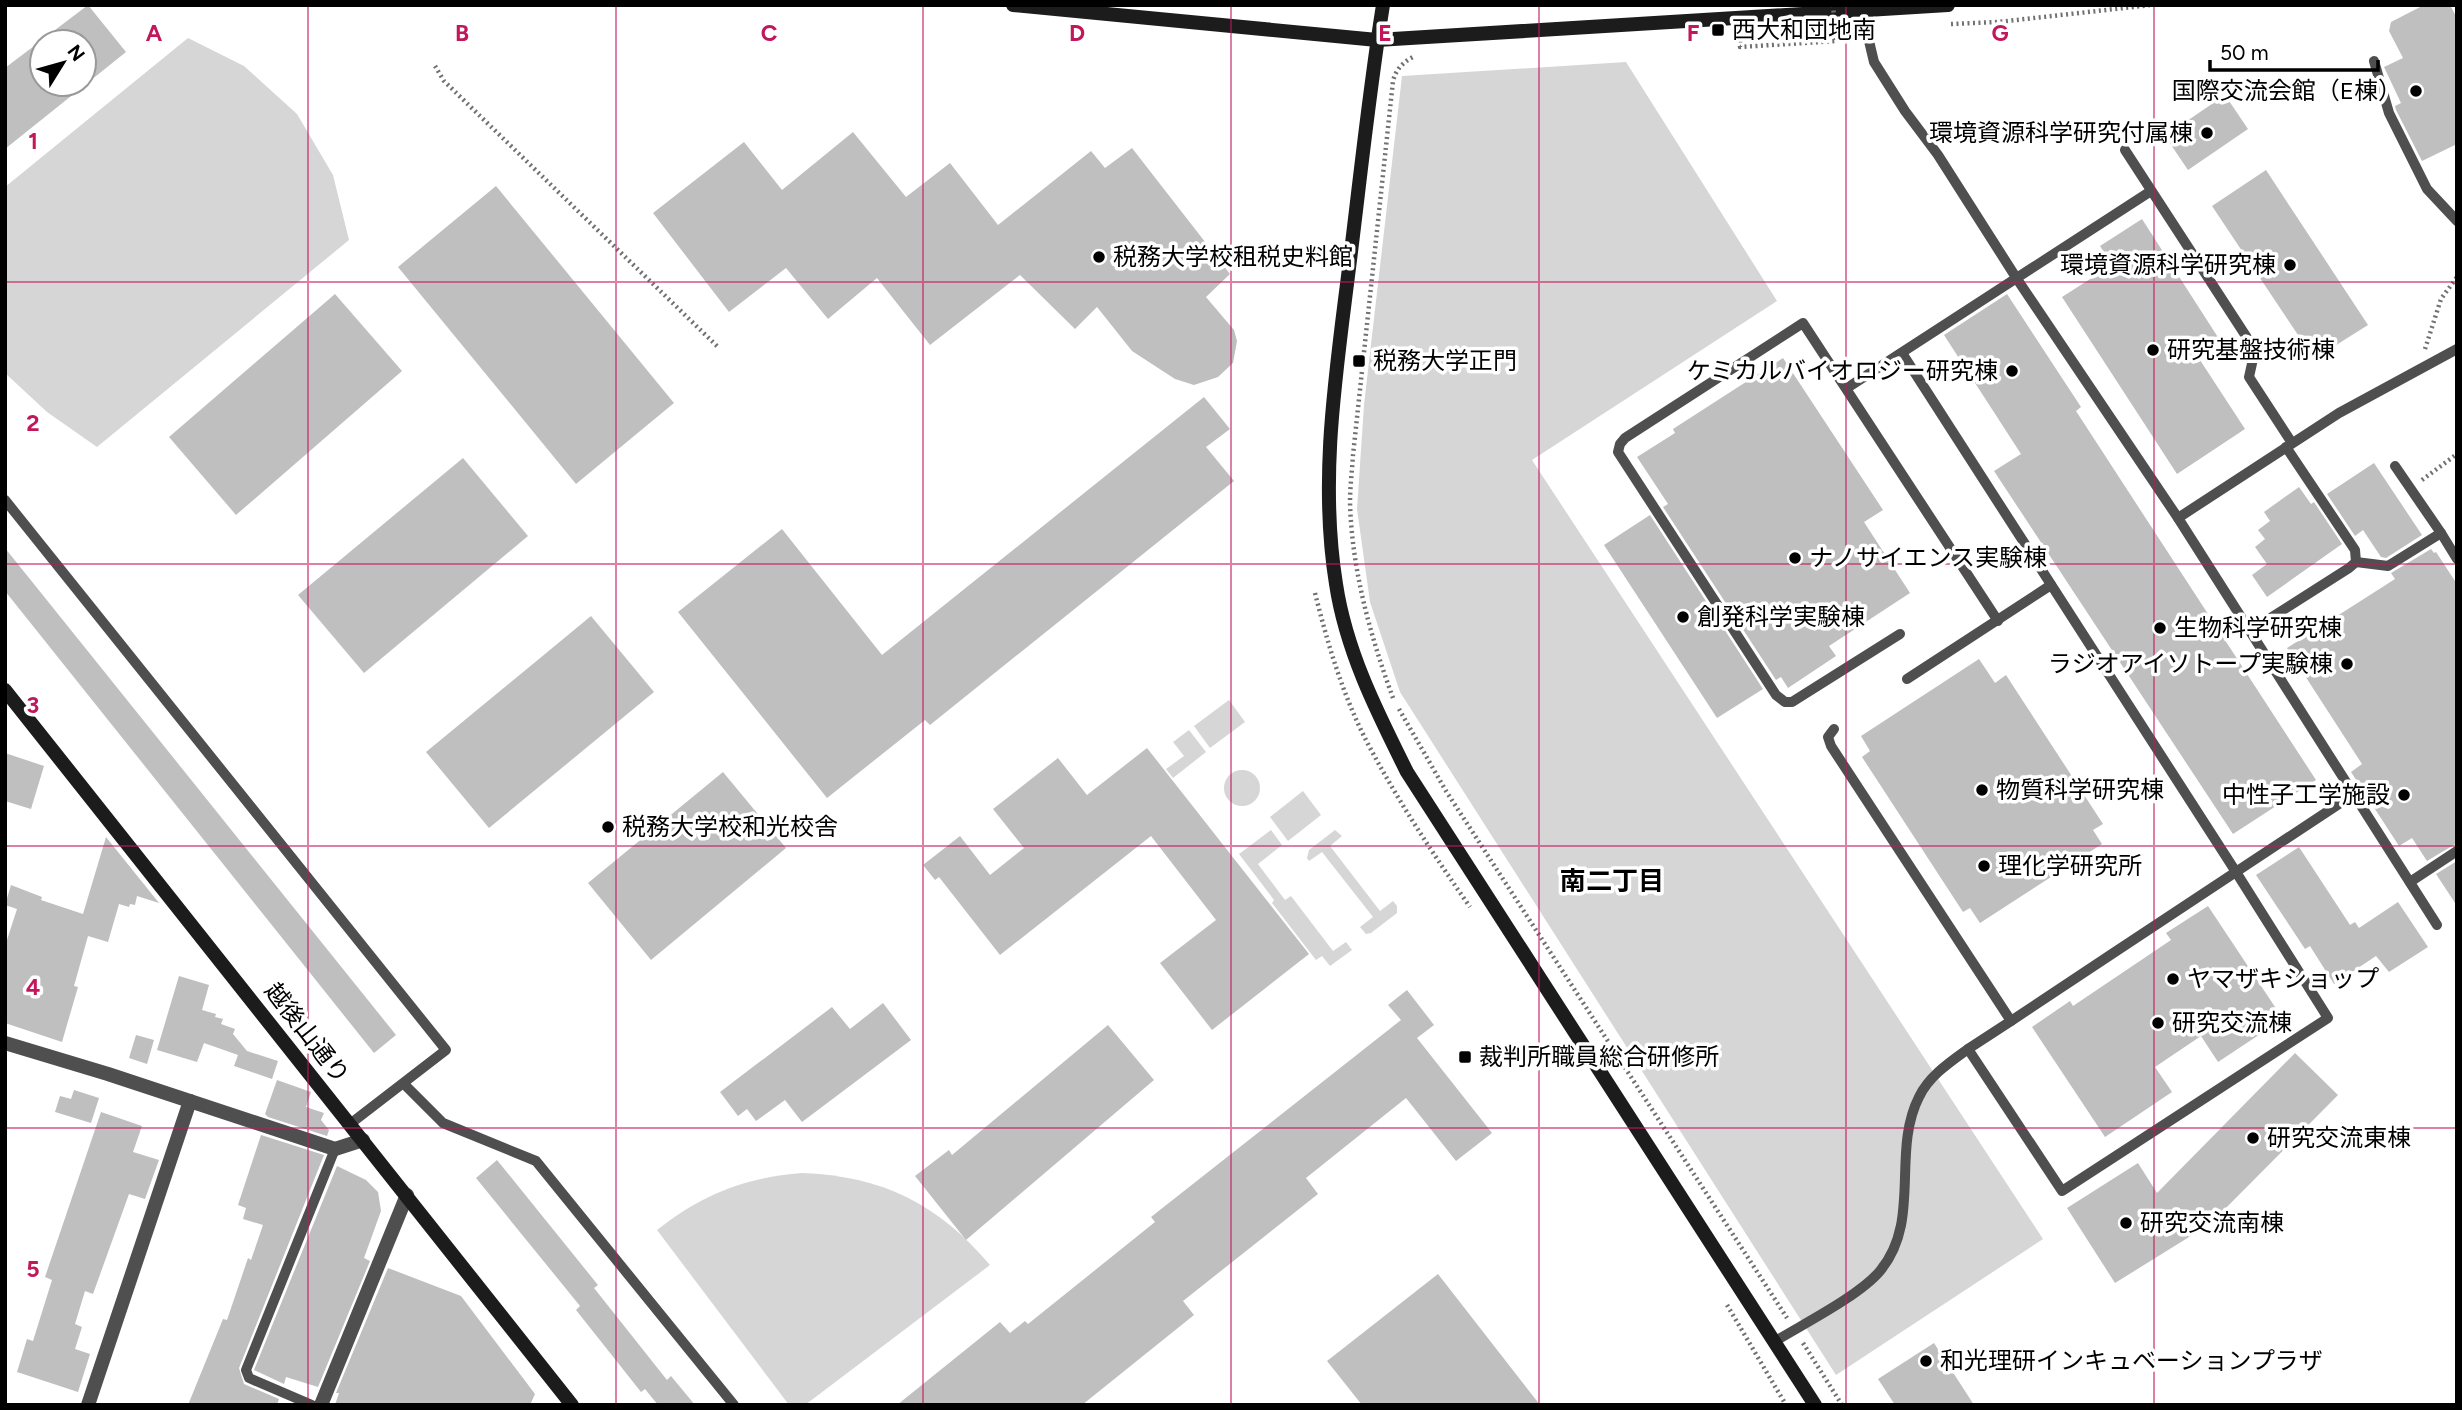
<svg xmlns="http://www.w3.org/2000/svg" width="2462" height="1410" viewBox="0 0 2462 1410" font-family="Figtree,'Noto Sans JP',sans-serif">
	<rect width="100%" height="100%" fill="#fff"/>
	<g fill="#d6d6d6">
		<path d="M188 38 244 66 297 114 333 175 349 240 97 447 47 412 5 373V187Z"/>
		<path d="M1626 62 1777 301 1532 460 2043 1239 1836 1375 1400 692 1370 602 1357 509 1364 405 1402 76Z"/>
		<path d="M1229 700 1245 722 1210 748 1194 726Z"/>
		<path d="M1189 730 1206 752 1173 778 1166 769 1184 756 1173 742Z"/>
		<circle cx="1242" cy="788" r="18"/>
		<path d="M1303 791 1321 815 1288 841 1270 817Z"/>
		<path d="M1271 830 1282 845 1258 864 1285 900 1291 896 1333 951 1346 942 1352 950 1330 966 1322 956 1316 960 1272 903 1274 900 1239 854Z"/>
		<path d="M1335 830 1342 836 1330 846 1380 911 1393 901 1397 906V913L1371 933 1366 934 1360 927 1373 917 1322 852 1309 861 1307 858 1309 850Z"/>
		<path d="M802 1173C883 1176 938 1204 990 1265L805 1405H789L657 1230C701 1195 746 1177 802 1173Z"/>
	</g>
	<g fill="#bfbfbf" fill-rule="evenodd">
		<path d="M88 5 126 52 5 149V68ZM42 42H84V84H42Z"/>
		<path d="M2424 5H2450L2457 18V144L2422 161 2396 110 2395 106 2401 103 2384 67 2403 58 2389 31 2391 22Z"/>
		<path d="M2225 95 2248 129 2188 170 2165 136Z"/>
		<path d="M853 132 906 197 950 163 998 225 1091 151 1105 168 1132 148 1230 274 1206 297 1234 330 1237 341 1233 363 1218 377 1194 385 1175 379 1132 351 1097 307 1075 329 1020 275 930 345 877 278 828 319 786 268 729 312 653 213 744 142 782 190Z"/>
		<path d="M2266 170 2368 325 2314 359 2212 206Z"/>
		<path d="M496 186 674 403 576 484 398 267Z"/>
		<path d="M2142 219 2221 342 2198 357 2245 429 2177 474 2062 297 2112 265 2100 246Z"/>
		<path d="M335 294 402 371 236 515 169 437Z"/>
		<path d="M2007 294 2081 407 2076 411 2316 780 2233 834 1994 471 2021 454 1944 335Z"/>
		<path d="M1783 358 1883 510 1864 522 1910 593 1829 646 1836 656 1788 688 1781 677 1776 680 1663 507 1668 504 1637 457 1675 433 1673 429Z"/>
		<path d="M1204 397 1230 429 1206 447 1234 481 930 725 925 720 827 798 678 612 782 529 882 655Z"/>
		<path d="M463 458 528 536 364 673 298 595Z"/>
		<path d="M2374 463 2422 535 2386 558 2381 557 2363 530 2355 536 2327 494Z"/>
		<path d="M2299 487 2311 504 2314 502 2342 544 2267 597 2252 575 2267 564 2255 547 2265 539 2258 530 2270 521 2264 512Z"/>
		<path d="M1650 515 1763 689 1717 718 1604 545Z"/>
		<path d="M5 548 396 1035 374 1053 5 591Z"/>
		<path d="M2431 549 2434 553 2436 552 2457 584V843L2427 861 2412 838 2399 846 2351 772 2362 764 2287 648 2395 579 2391 573Z"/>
		<path d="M591 616 654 692 489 828 426 752Z"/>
		<path d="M1979 659 1995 683 2006 675 2103 824 2093 830 2102 844 1980 923 1970 908 1963 912 1862 757 1870 751 1861 736Z"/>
		<path d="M1147 748 1309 954 1212 1030 1160 963 1216 920 1151 836 1000 955 939 877 935 880 923 865 960 836 990 875 1024 848 993 809 1058 758 1087 795Z"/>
		<path d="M5 753 44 766 31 809 5 801Z"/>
		<path d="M723 772 786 848 651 960 588 883Z"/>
		<path d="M106 837 159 903 137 896 135 905 130 904 129 907 119 904 108 942 88 936 74 986 78 987 62 1042 5 1023V946L17 909 5 905 11 885 42 897 41 900 83 914Z"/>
		<path d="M2299 847 2350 925 2355 922 2359 928 2398 902 2428 947 2389 972 2376 956 2334 984 2310 946 2305 949 2256 875Z"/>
		<path d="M2457 861V906L2436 874Z"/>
		<path d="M2208 906 2283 1019 2218 1062 2201 1036 2155 1067 2172 1092 2105 1137 2032 1027 2070 1001 2073 1006 2171 940 2166 933Z"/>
		<path d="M179 976 209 985 202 1010 216 1014 215 1017 223 1019 221 1024 235 1029 233 1034 247 1051 278 1061 272 1079 234 1066 238 1055 204 1043 197 1062 157 1050Z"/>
		<path d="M1407 990 1434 1025 1417 1038 1492 1133 1456 1161 1406 1098 1306 1178 1318 1194 1183 1301 1194 1315 1082 1405H897L1000 1322 1010 1333 1025 1321 1028 1324 1155 1222 1151 1217 1401 1020 1388 1005Z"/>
		<path d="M883 1003 911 1040 802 1122 785 1100 756 1121 747 1109 738 1116 720 1092 832 1007 850 1029Z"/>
		<path d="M1108 1025 1154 1080 966 1240 915 1176 949 1150 952 1155Z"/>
		<path d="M136 1035 154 1040 147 1064 129 1058Z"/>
		<path d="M2295 1053 2338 1095 2210 1224 2115 1283 2067 1208 2138 1163 2157 1193Z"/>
		<path d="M277 1080 311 1092 306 1107 324 1113 321 1120 329 1130 327 1136 268 1117 265 1114Z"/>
		<path d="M74 1090 99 1098 91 1123 55 1112 60 1096 71 1099Z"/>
		<path d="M101 1112 142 1126 133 1152 159 1160 145 1199 129 1194 93 1294 85 1291 75 1324 82 1327 75 1349 90 1354 78 1392 17 1372 27 1339 33 1341 52 1280 45 1277Z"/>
		<path d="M261 1135 324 1155 239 1368 244 1384 279 1399 277 1405H188L223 1319 227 1320 248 1258 251 1260 263 1225 243 1219 246 1208 238 1205Z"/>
		<path d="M497 1160 598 1285 594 1288 667 1380 671 1376 695 1405H658L645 1389 641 1392 576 1310 580 1306 476 1178Z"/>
		<path d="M337 1166 366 1180 378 1192 381 1211 364 1258 370 1261 318 1387 286 1377 284 1384 254 1370Z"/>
		<path d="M388 1268 461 1296 535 1394 530 1405H335L339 1393H336Z"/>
		<path d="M1438 1274 1540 1405H1362L1327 1361Z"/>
		<path d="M1934 1343 1974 1405H1895L1878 1379Z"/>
	</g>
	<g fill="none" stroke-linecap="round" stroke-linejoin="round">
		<g stroke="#717171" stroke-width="4.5" stroke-dasharray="2 3.5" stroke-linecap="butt">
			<path d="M1951 24 1998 22 2151 5"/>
			<path d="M1740 35V47L1836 41"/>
			<path d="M435 66 444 81 719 348"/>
			<path d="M2425 349 2441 299 2457 277"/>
			<path d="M2422 480 2457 454"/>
			<path d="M1315 593C1328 645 1343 696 1368 744 1398 801 1433 854 1470 907"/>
			<path d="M1393 698C1370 635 1352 570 1350 503 1350 487 1352 471 1353 455L1393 81C1396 69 1404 61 1415 56"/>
			<path d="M1399 709 1446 791 1787 1318"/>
			<path d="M1727 1305 1786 1405"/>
			<path d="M1803 1343 1842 1405"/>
		</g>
		<g stroke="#4f4f4f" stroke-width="10">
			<path d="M1868 10 1869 41 1874 62 1905 111 1938 155 2017 279 2178 518 2437 925"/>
			<path d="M2374 61 2389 113 2427 189 2457 221"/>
			<path d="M2125 150 2255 350 2249 377 2292 443"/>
			<path d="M1902 353 2236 872 2328 1018 2062 1191 1968 1049 2011 1021C2125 945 2239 870 2354 794"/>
			<path d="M1847 388 2151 191"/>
			<path d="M5 500 446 1050 350 1124"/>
			<path d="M2178 518 2339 413 2457 349"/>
			<path d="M2441 533 2457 559"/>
			<path d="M2356 562 2388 566 2441 533 2395 466"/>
			<path d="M2250 631 2349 568 2356 562 2355 550 2286 447"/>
			<path d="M1900 634 1792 702H1785L1776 695 1618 452 1620 444 1625 438 1803 323 1998 621"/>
			<path d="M1907 679 2051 585"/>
			<path d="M1834 729 1828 737 1831 746 2011 1021"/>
			<path d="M2410 882 2457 851"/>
			<path d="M404 1084 443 1123 536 1161 734 1405"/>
			<path d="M1774 1342C1803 1324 1859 1296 1880 1271 1922 1221 1891 1152 1919 1097 1929 1076 1950 1062 1968 1049"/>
			<path d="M312 1405 249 1378 246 1370 335 1149"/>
		</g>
		<g stroke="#4f4f4f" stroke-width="14">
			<path d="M5 1043 108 1074 335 1149 363 1140"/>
			<path d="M88 1405 190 1101"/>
			<path d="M321 1405 407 1195"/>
		</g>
		<g stroke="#1c1c1c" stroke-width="14">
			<path d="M1013 5 1377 40 1948 5"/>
			<path d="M1383 5C1369 92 1360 180 1349 268 1336 373 1319 479 1336 584 1346 651 1377 712 1407 772L1815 1405"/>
			<path d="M5 690 572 1405"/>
		</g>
		<path stroke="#717171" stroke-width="4.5" stroke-dasharray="2 3.5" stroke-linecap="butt" d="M1833 5 1836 41"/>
	</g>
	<path fill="none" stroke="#c2185b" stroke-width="2" stroke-opacity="0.55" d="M308 5V1405M616 5V1405M923 5V1405M1231 5V1405M1539 5V1405M1846 5V1405M2154 5V1405M5 282H2457M5 564H2457M5 846H2457M5 1128H2457"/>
	<g fill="#000" stroke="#fff" stroke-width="2.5">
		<rect x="1711" y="23" width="14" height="14" rx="3.5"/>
		<circle cx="2416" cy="91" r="7"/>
		<circle cx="2207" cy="133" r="7"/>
		<circle cx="1099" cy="257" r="7"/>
		<circle cx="2290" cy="265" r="7"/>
		<circle cx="2153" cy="350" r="7"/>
		<rect x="1352" y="354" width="14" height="14" rx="3.5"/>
		<circle cx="2012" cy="371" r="7"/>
		<circle cx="1795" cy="558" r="7"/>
		<circle cx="1683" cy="617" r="7"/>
		<circle cx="2160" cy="628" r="7"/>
		<circle cx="2347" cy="664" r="7"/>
		<circle cx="1982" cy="790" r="7"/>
		<circle cx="2404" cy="795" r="7"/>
		<circle cx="608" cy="827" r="7"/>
		<circle cx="1984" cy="866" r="7"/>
		<circle cx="2173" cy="979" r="7"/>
		<circle cx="2158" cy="1023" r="7"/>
		<rect x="1458" y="1050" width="14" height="14" rx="3.5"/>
		<circle cx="2253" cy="1138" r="7"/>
		<circle cx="2126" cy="1223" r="7"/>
		<circle cx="1926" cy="1361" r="7"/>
	</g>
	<g text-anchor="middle" stroke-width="7" stroke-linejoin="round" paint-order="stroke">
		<g font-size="24" fill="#000" stroke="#fff" text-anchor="start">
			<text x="1732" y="38">西大和団地南</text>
			<text x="2402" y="99" text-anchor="end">国際交流会館（E棟）</text>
			<text x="2193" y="141" text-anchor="end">環境資源科学研究付属棟</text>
			<text x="1113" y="265">税務大学校租税史料館</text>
			<text x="2276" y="273" text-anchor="end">環境資源科学研究棟</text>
			<text x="2167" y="358">研究基盤技術棟</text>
			<text x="1373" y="369">税務大学正門</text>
			<text x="1998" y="379" text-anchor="end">ケミカルバイオロジー研究棟</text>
			<text x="1809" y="566">ナノサイエンス実験棟</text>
			<text x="1697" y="625">創発科学実験棟</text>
			<text x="2174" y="636">生物科学研究棟</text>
			<text x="2333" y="672" text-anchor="end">ラジオアイソトープ実験棟</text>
			<text x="1996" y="798">物質科学研究棟</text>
			<text x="2390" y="803" text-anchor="end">中性子工学施設</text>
			<text x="622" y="835">税務大学校和光校舎</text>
			<text x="1998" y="874">理化学研究所</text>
			<text x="2187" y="987">ヤマザキショップ</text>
			<text x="2172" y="1031">研究交流棟</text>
			<text x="1479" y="1065">裁判所職員総合研修所</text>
			<text x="2267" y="1146">研究交流東棟</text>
			<text x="2140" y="1231">研究交流南棟</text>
			<text x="1940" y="1369">和光理研インキュベーションプラザ</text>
		</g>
		<g font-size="24" fill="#000" stroke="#fff">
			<text transform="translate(307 1033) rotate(52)" y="8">越後山通り</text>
		</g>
		<g font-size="26" font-weight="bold" fill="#000" stroke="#fff">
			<text x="1612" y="890">南二丁目</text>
		</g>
	</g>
	<g font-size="23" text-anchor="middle" font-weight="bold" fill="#c2185b" stroke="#fff" stroke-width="7" stroke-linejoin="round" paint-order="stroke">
		<text x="154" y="41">A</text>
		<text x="462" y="41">B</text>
		<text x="769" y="41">C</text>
		<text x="1077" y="41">D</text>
		<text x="1385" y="41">E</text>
		<text x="1693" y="41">F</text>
		<text x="2000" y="41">G</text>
		<text x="33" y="149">1</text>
		<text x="33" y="431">2</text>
		<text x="33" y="713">3</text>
		<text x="33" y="995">4</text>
		<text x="33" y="1277">5</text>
	</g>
	<rect width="2462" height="1410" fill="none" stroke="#000000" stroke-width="14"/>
	<g transform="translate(63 63) rotate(53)"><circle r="33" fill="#ffffff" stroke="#999999" stroke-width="2"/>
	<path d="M0-5L12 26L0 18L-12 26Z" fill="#000000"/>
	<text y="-10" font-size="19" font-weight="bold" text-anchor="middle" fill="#000000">N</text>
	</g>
	<path d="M2210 60v10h168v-10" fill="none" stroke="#000000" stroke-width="3.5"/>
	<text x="2220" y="60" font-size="21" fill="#000000" stroke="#ffffff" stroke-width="5" paint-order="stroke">50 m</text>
</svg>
